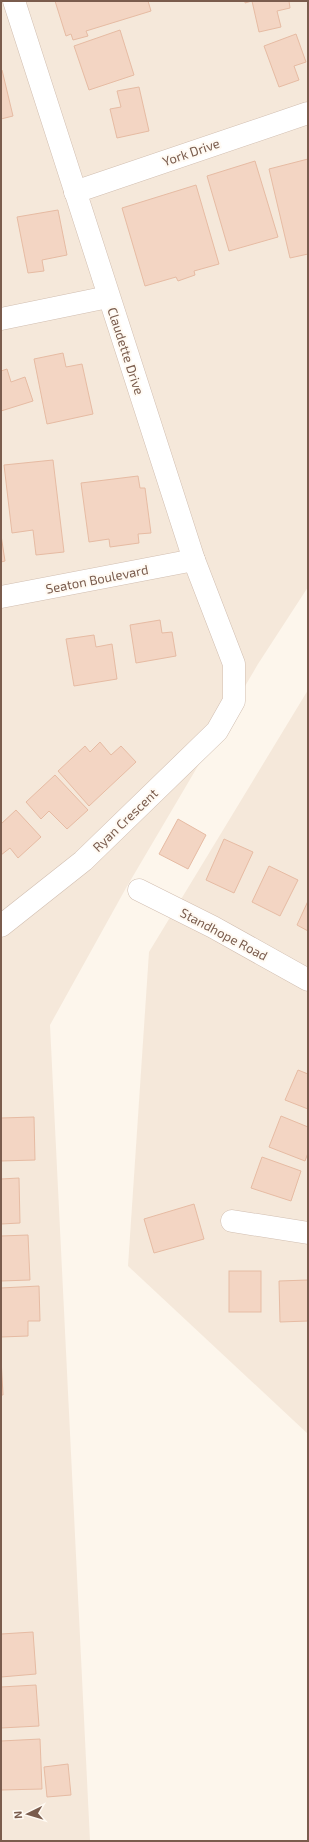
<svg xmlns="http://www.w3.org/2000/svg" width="309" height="1842" viewBox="0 0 309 1842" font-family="'Exo 2',sans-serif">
	<rect width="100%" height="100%" fill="#fdf6ec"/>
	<g fill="#f5e8da">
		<path d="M1 1H308V587L258 664 126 888 50 1025 90 1841H1Z"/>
		<path d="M308 690V1434L128 1266 149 952Z"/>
	</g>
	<g fill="#f3d5c3" stroke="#e6bba3">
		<path d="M55 1H148L151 11 86 31 88 36 73 40 71 34 66 36Z"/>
		<path d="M245 1H289L290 8 277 11 281 27 259 32 252 1 245 3Z"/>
		<path d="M120 30 134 75 89 90 74 46Z"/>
		<path d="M296 34 306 62 294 66 299 80 279 87 264 46Z"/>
		<path d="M2 70 13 116 1 119V71Z"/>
		<path d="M139 87 149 131 117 138 110 109 121 107 117 91Z"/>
		<path d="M308 159V254L290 258 269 169Z"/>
		<path d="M255 161 278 237 229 251 207 176Z"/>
		<path d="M196 185 219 264 194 271 195 275 178 281 176 277 145 286 122 208Z"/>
		<path d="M58 210 67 255 42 260 44 271 28 273 17 217Z"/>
		<path d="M63 353 66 367 82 364 93 414 47 424 34 359Z"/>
		<path d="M7 369 11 382 25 377 33 401 1 411V371Z"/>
		<path d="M53 460 64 552 36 555 33 530 12 533 4 465Z"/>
		<path d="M138 476 140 488H145L151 533 138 534 139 543 110 547 109 539 89 542 81 483Z"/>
		<path d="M1 535 5 561 1 562Z"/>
		<path d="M160 620 162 633 172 632 176 656 136 663 130 625Z"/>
		<path d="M94 635 96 647 112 644 117 679 74 686 66 639Z"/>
		<path d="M100 742 111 755 121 746 136 762 89 806 58 771 85 746 90 752Z"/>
		<path d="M55 775 88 810 67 829 49 811 41 819 26 802Z"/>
		<path d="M16 810 41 837 18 858 10 848 1 855V824Z"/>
		<path d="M178 819 206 835 188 869 159 854Z"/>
		<path d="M224 839 253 852 234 893 206 880Z"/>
		<path d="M269 866 298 880 280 916 252 902Z"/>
		<path d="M308 901V931L297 925Z"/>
		<path d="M298 1070 308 1074V1109L285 1100Z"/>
		<path d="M281 1116 308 1127V1153L305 1161 269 1147Z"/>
		<path d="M34 1117 35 1160 1 1161V1118Z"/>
		<path d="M262 1157 301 1171 291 1201 251 1188Z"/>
		<path d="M19 1178 20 1223 1 1224V1179Z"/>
		<path d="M194 1204 204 1239 154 1253 144 1219Z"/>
		<path d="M28 1235 30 1280 1 1281V1236Z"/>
		<rect x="229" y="1271" width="32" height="41"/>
		<path d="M308 1280V1321L280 1322 279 1281Z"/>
		<path d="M39 1286 40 1321H28V1336L1 1337V1288Z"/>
		<path d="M1 1358 3 1395H1Z"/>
		<path d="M33 1632 36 1674 1 1677V1634Z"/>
		<path d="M36 1685 39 1726 1 1728V1687Z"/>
		<path d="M40 1739 42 1789 1 1790V1741Z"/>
		<path d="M68 1764 71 1795 47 1797 44 1767Z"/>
	</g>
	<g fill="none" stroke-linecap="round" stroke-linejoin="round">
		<defs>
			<g id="street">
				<path d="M75 192 308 113"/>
				<path d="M1 319 108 297"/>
				<path d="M1 597 194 560"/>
				<path d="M139 890 213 927 308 980"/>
				<path d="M1 926 83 861 217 731 234 701V664L194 560 14 1"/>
				<path d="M232 1221 308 1233"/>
			</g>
		</defs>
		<use href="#street" stroke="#d1beb0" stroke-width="23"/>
		<use href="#street" stroke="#fff" stroke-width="22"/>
	</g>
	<g text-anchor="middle" stroke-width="4" stroke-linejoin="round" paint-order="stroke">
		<g font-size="13" fill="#7a5c4d" stroke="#fffaf3">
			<text transform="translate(191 152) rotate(-19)" y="5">York Drive</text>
			<text transform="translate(126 351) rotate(72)" y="5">Claudette Drive</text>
			<text transform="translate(97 579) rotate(-11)" y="5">Seaton Boulevard</text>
			<text transform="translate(125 820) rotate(-44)" y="5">Ryan Crescent</text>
			<text transform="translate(224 934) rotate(28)" y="5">Standhope Road</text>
		</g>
	</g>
	<rect width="309" height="1842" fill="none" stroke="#7a5c4d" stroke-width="4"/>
	<g transform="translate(28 1814) rotate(265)" stroke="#fffaf3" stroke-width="3" paint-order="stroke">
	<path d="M0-3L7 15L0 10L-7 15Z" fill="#7a5c4d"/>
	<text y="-6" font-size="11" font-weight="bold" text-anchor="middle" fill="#7a5c4d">N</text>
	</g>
</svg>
